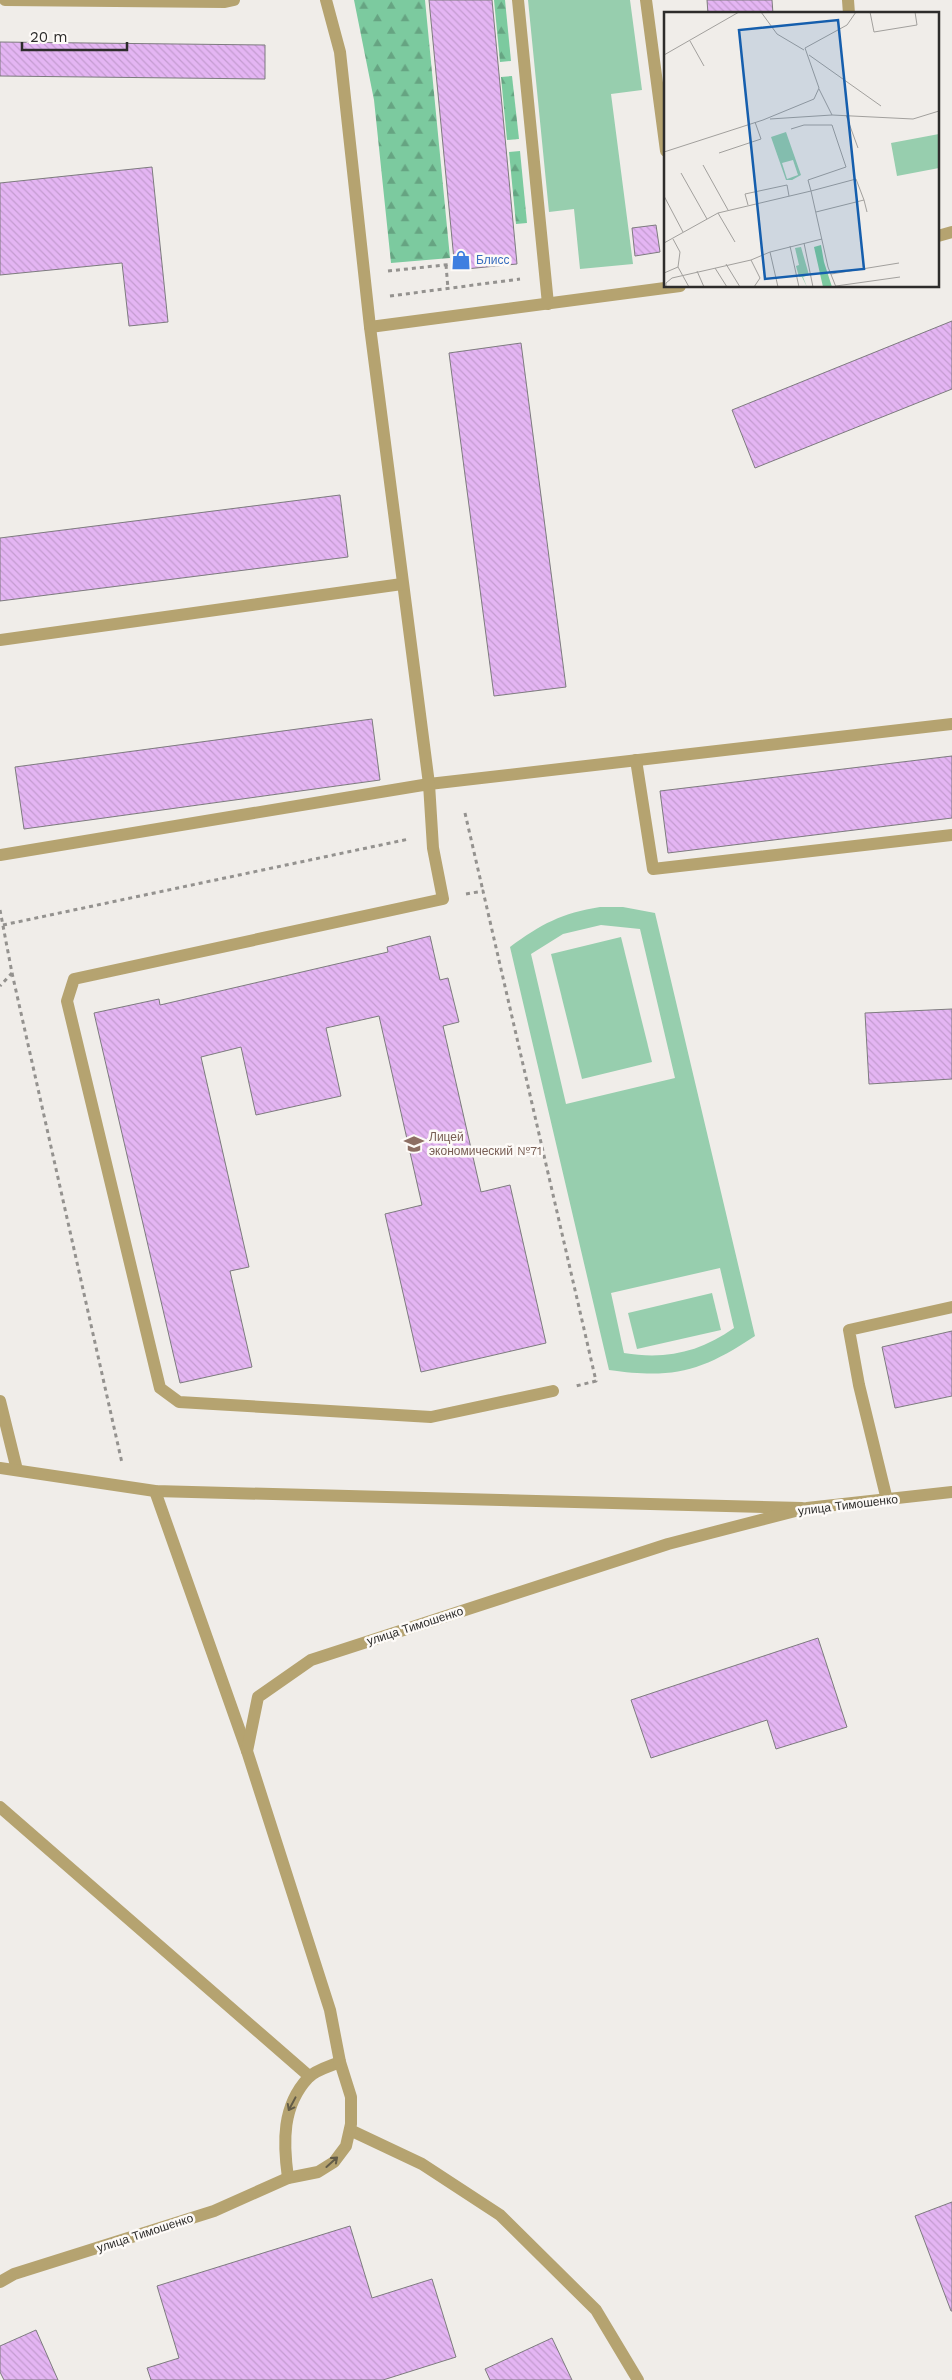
<svg xmlns="http://www.w3.org/2000/svg" width="952" height="2380" viewBox="0 0 952 2380" font-family="'Work Sans',sans-serif">
	<defs>
		<pattern id="forest-firs" width="22" height="20" patternUnits="userSpaceOnUse" patternTransform="scale(1.25)"><rect width="22" height="20" fill="#7cca9f"/><path d="M5 1l3.5 6h-7zM16 11l3.5 6h-7z" fill="#66a482"/></pattern>
		<pattern id="building-back-hatch" width="6" height="6" patternUnits="userSpaceOnUse" patternTransform="scale(1.25)"><rect width="6" height="6" fill="#e4b5f3"/><path d="M-1 5l2 2M0 0l6 6M5-1l2 2" fill="none" stroke="#c49cd0"/></pattern>
	</defs>
	<rect width="100%" height="100%" fill="#f0ede9"/>
	<g fill="#97ceae" fill-rule="evenodd">
		<path d="M528 0H630L642 90 611 94 633 264 580 269 574 209 549 212Z"/>
		<path d="M600 907H623L655 913 755 1336C701 1372 673 1379 609 1370L510 947C541 924 562 913 600 907ZM601 925 640 929 675 1078 566 1104 531 954 563 934ZM720 1268 734 1328C700 1352 666 1360 624 1353L611 1293Z"/>
		<path d="M621 937 652 1062 582 1079 551 954Z"/>
		<path d="M712 1293 721 1330 637 1349 628 1313Z"/>
	</g>
	<g fill="url(#forest-firs)">
		<path d="M354 0H425L450 258 391 263 374 100Z"/>
		<path d="M494 0H505L511 61 500 62Z"/>
		<path d="M512 76 519 139 507 140 501 77Z"/>
		<path d="M520 151 527 223 516 224 509 152Z"/>
	</g>
	<g fill="url(#building-back-hatch)" stroke="#7d7b7e">
		<path d="M429 0H492L517 264 455 270Z"/>
		<path d="M707 0H772L773 14H708Z"/>
		<path d="M0 42 265 45V79L0 76Z"/>
		<path d="M152 167 168 322 129 326 122 263 0 275V183Z"/>
		<path d="M656 225 660 252 635 256 632 228Z"/>
		<path d="M952 321V389L755 468 732 410Z"/>
		<path d="M521 343 566 687 494 696 449 353Z"/>
		<path d="M340 495 348 557 0 601V538Z"/>
		<path d="M372 719 380 780 24 829 15 767Z"/>
		<path d="M952 756V818L668 853 660 791Z"/>
		<path d="M430 936 440 980 448 978 459 1022 443 1026 481 1192 510 1185 546 1343 421 1372 385 1214 422 1205 379 1016 326 1028 341 1096 256 1115 241 1047 201 1057 249 1267 230 1271 252 1367 180 1383 94 1013 159 999 160 1005 388 952 387 947Z"/>
		<path d="M952 1009V1079L869 1084 865 1013Z"/>
		<path d="M952 1331V1396L895 1408 882 1347Z"/>
		<path d="M818 1638 847 1727 776 1749 767 1720 651 1758 631 1700Z"/>
		<path d="M952 2202V2311H951L915 2216Z"/>
		<path d="M350 2226 372 2298 432 2279 456 2357 383 2380H151L147 2368 179 2358 157 2286Z"/>
		<path d="M36 2330 58 2380H4L0 2372V2346Z"/>
		<path d="M552 2338 572 2380H490L485 2369Z"/>
	</g>
	<g fill="none" stroke-linecap="round" stroke-linejoin="round">
		<g stroke="#94928f" stroke-width="3" stroke-dasharray="4 4" stroke-linecap="butt">
			<path d="M446 265 448 289"/>
			<path d="M388 271 454 264"/>
			<path d="M390 296 520 279"/>
			<path d="M465 813 483 891"/>
			<path d="M466 894 483 891 596 1381 576 1386"/>
			<path d="M0 910 12 973 0 986"/>
			<path d="M3 925 409 839"/>
			<path d="M12 973 122 1463"/>
		</g>
		<g stroke="#b5a370" stroke-width="12">
			<path d="M5 0 225 2 234 0"/>
			<path d="M326 0 340 52 370 327 429 784 952 724"/>
			<path d="M518 0 548 304"/>
			<path d="M646 0 666 151"/>
			<path d="M848 0 849 14"/>
			<path d="M938 236 952 232"/>
			<path d="M370 327 680 286"/>
			<path d="M0 640 402 584"/>
			<path d="M636 760 653 869 952 835"/>
			<path d="M0 855 429 784 433 848 443 899 74 979 67 1001 160 1388 179 1402 431 1417 553 1391"/>
			<path d="M0 1401 17 1470"/>
			<path d="M0 1468 155 1491 802 1508"/>
			<path d="M155 1491 247 1751"/>
			<path d="M887 1500 859 1385 849 1330 952 1307"/>
			<path d="M0 1807 309 2076"/>
			<path d="M350 2130 422 2164 500 2215 596 2310 638 2380"/>
		</g>
		<g stroke="#b5a370" stroke-width="12">
			<path d="M288 2178C283 2142 282 2106 308 2078 315 2070 331 2066 340 2062"/>
			<path d="M0 2282 14 2274 214 2211 288 2178 318 2172 334 2162 346 2146 351 2124V2097L340 2062 330 2010 247 1751 258 1697 311 1660 668 1544 807 1508 952 1492"/>
		</g>
	</g>
	<defs><path id="oneway-shaft" d="M-6 0H5M1.5-3L5.5 0L1.5 3" fill="none" stroke-width="1.6" stroke-linecap="round" stroke-linejoin="round" transform="scale(1.25)"/></defs>
	<g stroke="#635c47">
		<use href="#oneway-shaft" transform="translate(292 2104) rotate(118)"/>
		<use href="#oneway-shaft" transform="translate(332 2162) rotate(-42)"/>
	</g>
	<defs>
		<symbol id="shop-bare" viewBox="-9 -9 18 18"><path d="M-5-2.5h2.3a2.7 3.5 0 0 1 5.4 0H5L5.5 6h-11ZM-1.5-2.5h3a1.5 2.3 0 0 0-3 0Z" fill="#3f7fe0" stroke="#fdfaf7" stroke-width="2.5" paint-order="stroke"/></symbol>
		<symbol id="school-bare" viewBox="-9 -9 18 18"><path d="M0-5L7-2L0 1L-7-2ZM-4 1L0 2.5L4 1V4Q0 6-4 4Z" fill="#8d6e63" stroke="#fdfaf7" stroke-width="2.5" paint-order="stroke"/></symbol>
	</defs>
	<g fill-rule="evenodd">
		<use href="#shop-bare" x="447" y="246" width="28" height="28"/>
		<use href="#school-bare" x="400" y="1130" width="28" height="28"/>
	</g>
	<g text-anchor="middle" stroke-width="5" stroke-linejoin="round" paint-order="stroke">
		<g font-size="12" fill="#366cbe" stroke="#fdfaf7" text-anchor="start">
			<text x="476" y="264">Блисс</text>
		</g>
		<g font-size="12" fill="#785e54" stroke="#fdfaf7" text-anchor="start">
			<text x="429" y="1141">Лицей<tspan x="429" dy="14">экономический №71</tspan></text>
		</g>
		<g font-size="12" fill="#2d2c2b" stroke="#fdfaf7">
			<text transform="translate(848 1505) rotate(-7)" y="4">улица Тимошенко</text>
			<text transform="translate(415 1626) rotate(-18)" y="4">улица Тимошенко</text>
			<text transform="translate(145 2233) rotate(-18)" y="4">улица Тимошенко</text>
		</g>
	</g>
	<g transform="translate(664 12)">
		<rect width="275" height="275" fill="#f0ede9"/>
		<path d="M122 120 137 163 128 168H122L107 125ZM129 148 134 163 123 167 118 151ZM275 122V156L233 164 227 131ZM137 235 145 263 139 265 143 275 138 265H135L132 254 135 253 131 236Z" fill="#97ceae" fill-rule="evenodd"/>
		<path d="M157 233 160 250 168 275H159L150 235Z" fill="#7cca9f"/>
		<path fill="none" stroke="#a2a09d" stroke-width="1" d="M97 0 113 22 140 38M206 0 210 20 253 13 251 0M26 29 40 54M0 43 75 0M145 43 217 94M155 77 168 103M182 103 194 136M106 107 168 103 249 107 275 99M127 117 140 113H168L182 155 144 168 147 179 192 167 200 188M0 140 99 108 150 87 155 76 141 36 183 13 192 0M55 141 97 127 91 110M39 153 64 198M17 161 43 207M0 184 19 220M84 193 81 182 123 173 125 184M152 200 200 188 203 200M54 201 71 230M9 227 16 240 14 255 25 275M0 231 54 201 147 179 164 255 172 275M140 231 149 275M126 234 135 275M87 248 96 266 90 275M62 252 76 275M51 256 63 275M33 259 40 275M0 261 14 255M167 262 235 251M172 274 236 265M2 275V271L8 266 87 248 106 240M114 275 106 240 158 227"/>
		<path fill="#155ead" fill-opacity="0.15" stroke="#155ead" stroke-width="2.5" d="M174 8 200 257 101 267 75 18Z"/>
		<rect width="275" height="275" fill="none" stroke="#2d2c2b" stroke-width="2.5"/>
	</g>
	<path d="M22 42v8h105v-8" fill="none" stroke="#2d2c2b" stroke-width="2.5"/>
	<text x="30" y="42" font-size="15" fill="#2d2c2b" stroke="#fdfaf7" stroke-width="4" paint-order="stroke">20 m</text>
</svg>
